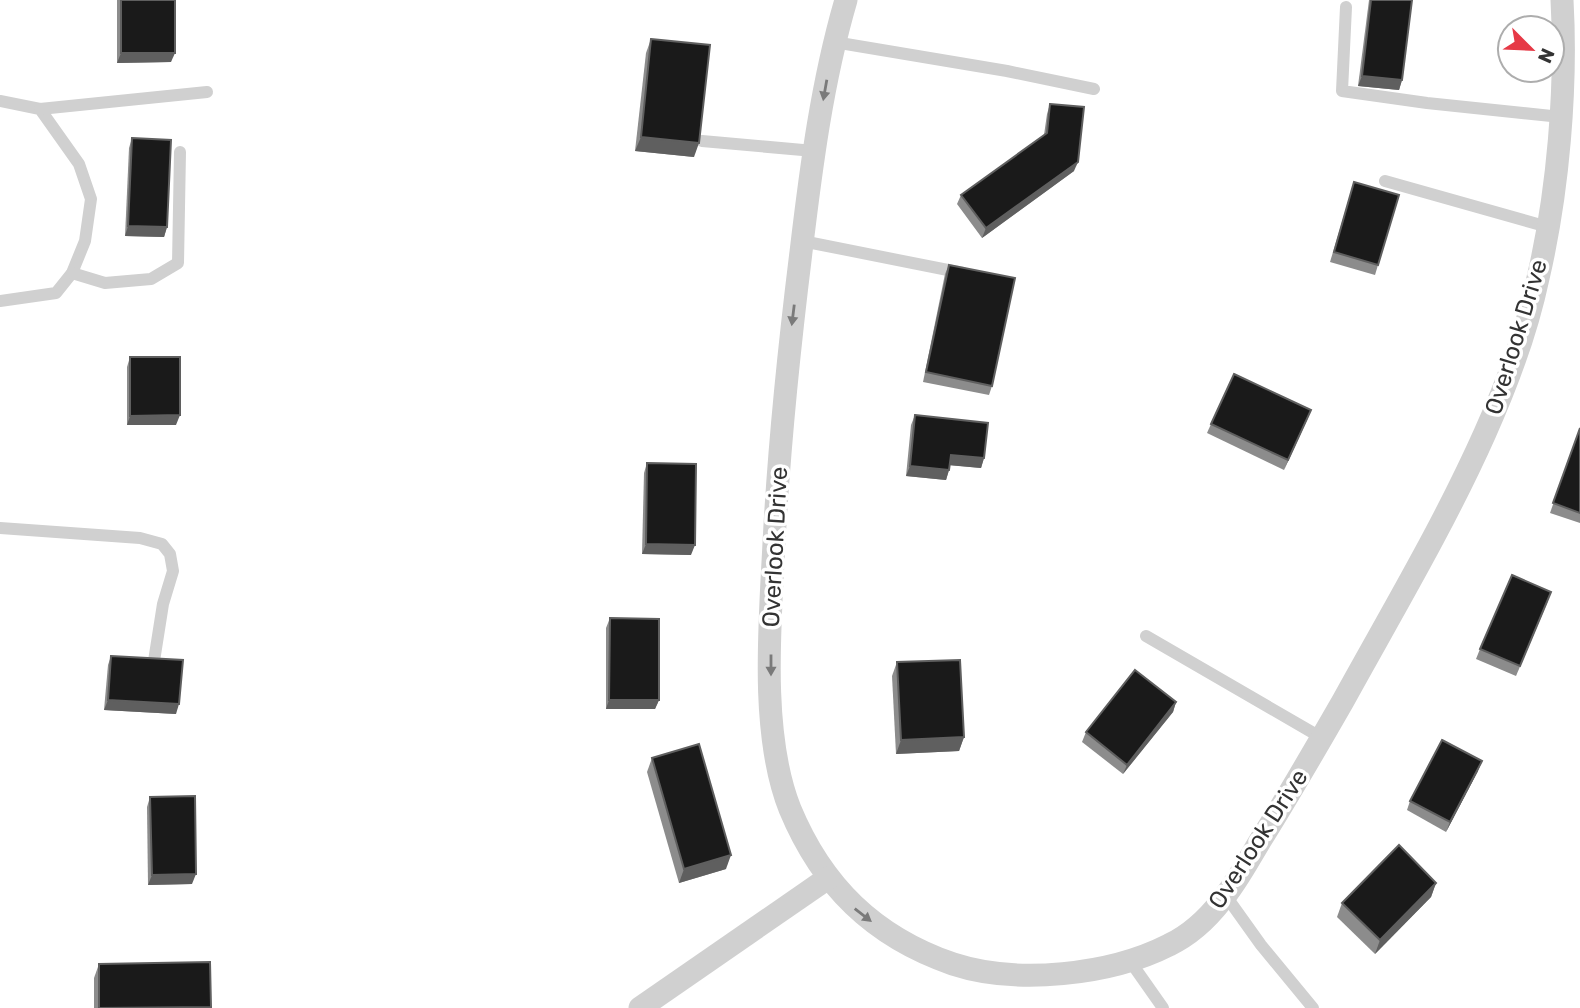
<svg xmlns="http://www.w3.org/2000/svg" width="1580" height="1008" viewBox="0 0 1580 1008" font-family="Rubik,sans-serif">
	<rect width="100%" height="100%" fill="#fff"/>
	<g fill="none" stroke-linecap="round" stroke-linejoin="round">
		<g stroke="#d0d0d0" stroke-width="12">
			<path d="M1346 7 1342 91 1427 103 1561 117"/>
			<path d="M834 42 1007 71 1094 89"/>
			<path d="M0 101 40 109 79 164 91 199 85 241 72 273 56 293 0 301"/>
			<path d="M40 109 207 92"/>
			<path d="M702 141 814 151"/>
			<path d="M1385 181 1548 227"/>
			<path d="M802 241 963 273"/>
			<path d="M72 273 105 283 151 279 178 263 180 152"/>
			<path d="M0 528 140 538 162 544 170 554 173 571 163 604 154 661"/>
			<path d="M1146 636 1322 738"/>
			<path d="M1226 896 1261 945 1313 1008"/>
			<path d="M1130 961 1163 1008"/>
		</g>
		<g stroke="#d0d0d0" stroke-width="23">
			<path d="M846 0C822 82 811 168 801 252 789 349 779 445 774 543 770 623 760 734 790 809 822 886 874 937 953 964 1017 985 1110 975 1169 945 1190 935 1208 918 1222 900 1237 882 1248 861 1260 841 1289 795 1316 748 1343 701 1392 612 1444 525 1485 433 1507 384 1527 330 1538 278 1558 193 1567 88 1562 0"/>
			<path d="M640 1008 828 878"/>
		</g>
	</g>
	<g fill="#8c8c8c">
		<path d="M117 0H175L171 62 117 63Z"/>
		<path d="M1369 0H1412L1402 80 1399 90 1358 86Z"/>
		<path d="M651 39 694 157 635 151 646 53Z"/>
		<path d="M1050 104 1074 171 982 238 957 204 961 195 1044 135 1047 114Z"/>
		<path d="M132 138 167 227 164 237 125 236 129 148Z"/>
		<path d="M1354 182 1378 265 1375 275 1330 262Z"/>
		<path d="M949 265 992 386 989 395 923 382 945 274Z"/>
		<path d="M130 357 176 425H127V367Z"/>
		<path d="M1311 410 1284 470 1207 433 1211 424Z"/>
		<path d="M915 415 984 458 981 468 950 465 949 470 946 480 906 476 911 425Z"/>
		<path d="M1580 428V523L1550 513Z"/>
		<path d="M647 463 691 555 642 554 644 473Z"/>
		<path d="M1548 601 1516 676 1476 659 1480 649Z"/>
		<path d="M610 618 659 700 655 709H606V628Z"/>
		<path d="M111 656 176 714 104 710 108 665Z"/>
		<path d="M897 662 964 737 959 751 896 754 892 676Z"/>
		<path d="M1176 702 1173 712 1123 774 1082 742 1086 732Z"/>
		<path d="M652 758 726 869 679 883 647 772Z"/>
		<path d="M1478 771 1446 832 1407 810 1410 801Z"/>
		<path d="M150 797 192 884 148 885 147 807Z"/>
		<path d="M1436 883 1431 897 1375 954 1337 917 1342 903Z"/>
		<path d="M99 964 210 1008H94V978Z"/>
	</g>
	<g fill="#5f5f5f">
		<path d="M121 53H175L171 62 117 63Z"/>
		<path d="M1362 76 1402 80 1399 90 1358 86Z"/>
		<path d="M641 137 699 143 694 157 635 151Z"/>
		<path d="M1078 162 1074 171 982 238 986 228Z"/>
		<path d="M128 226 167 227 164 237 125 236Z"/>
		<path d="M1311 410 1307 420 1284 470 1288 460Z"/>
		<path d="M180 415 176 425H127L130 416Z"/>
		<path d="M951 455 984 458 981 468 947 465Z"/>
		<path d="M910 466 949 470 946 480 906 476Z"/>
		<path d="M646 544 695 545 691 555 642 554Z"/>
		<path d="M108 700 179 704 176 714 104 710Z"/>
		<path d="M609 700H659L655 709H606Z"/>
		<path d="M1176 702 1173 712 1123 774 1127 765Z"/>
		<path d="M964 737 959 751 896 754 901 740Z"/>
		<path d="M1482 761 1478 771 1446 832 1450 822Z"/>
		<path d="M731 855 726 869 679 883 684 869Z"/>
		<path d="M196 874 192 884 148 885 152 875Z"/>
		<path d="M1436 883 1431 897 1375 954 1380 940Z"/>
	</g>
	<g fill="#1a1a1a" stroke="#5f5f5f" stroke-width="2">
		<rect x="121" y="0" width="54" height="53"/>
		<path d="M1371 0H1412L1402 80 1362 76Z"/>
		<path d="M651 39 710 45 699 143 641 137Z"/>
		<path d="M1050 104 1084 107 1078 162 986 228 961 195 1047 133Z"/>
		<path d="M132 138 171 140 167 227 128 226Z"/>
		<path d="M1354 182 1399 195 1378 265 1334 252Z"/>
		<path d="M949 265 1015 278 992 386 926 372Z"/>
		<path d="M130 357H180V415L130 416Z"/>
		<path d="M1234 374 1311 410 1288 460 1211 424Z"/>
		<path d="M915 415 988 423 984 458 951 455 949 470 910 466Z"/>
		<path d="M1580 428V513L1553 503Z"/>
		<path d="M647 463 696 464 695 545 646 544Z"/>
		<path d="M1512 575 1551 592 1520 666 1480 649Z"/>
		<path d="M610 618 659 619V700H609Z"/>
		<path d="M111 656 183 660 179 704 108 700Z"/>
		<path d="M960 660 964 737 901 740 897 662Z"/>
		<path d="M1135 670 1176 702 1127 765 1086 732Z"/>
		<path d="M1442 740 1482 761 1450 822 1410 801Z"/>
		<path d="M699 744 731 855 684 869 652 758Z"/>
		<path d="M195 796 196 874 152 875 150 797Z"/>
		<path d="M1399 845 1436 883 1380 940 1342 903Z"/>
		<path d="M210 962 211 1007 99 1008V964Z"/>
	</g>
	<defs><path id="oneway-solid" d="M-6-.8H1V-3.2L6.5 0L1 3.2V.8H-6Z" transform="scale(1.75)"/></defs>
	<g fill="#7a7a7a">
		<use href="#oneway-solid" transform="translate(825 90) rotate(100)"/>
		<use href="#oneway-solid" transform="translate(793 315) rotate(97)"/>
		<use href="#oneway-solid" transform="translate(771 665) rotate(90)"/>
		<use href="#oneway-solid" transform="translate(863 915) rotate(38)"/>
	</g>
	<g text-anchor="middle" stroke-width="7" stroke-linejoin="round" paint-order="stroke">
		<g font-size="24" fill="#333" stroke="#fff">
			<text transform="translate(1516 337) rotate(-73)" y="8">Overlook Drive</text>
			<text transform="translate(775 547) rotate(-87)" y="8">Overlook Drive</text>
			<text transform="translate(1258 839) rotate(-57)" y="8">Overlook Drive</text>
		</g>
	</g>
	<g transform="translate(1531 49) rotate(114)"><circle r="33" fill="#ffffff" stroke="#adadad" stroke-width="2"/>
	<path d="M0-5L12 26L0 18L-12 26Z" fill="#e63946"/>
	<text y="-10" font-size="19" font-weight="bold" text-anchor="middle" fill="#333333">N</text>
	</g>
</svg>
